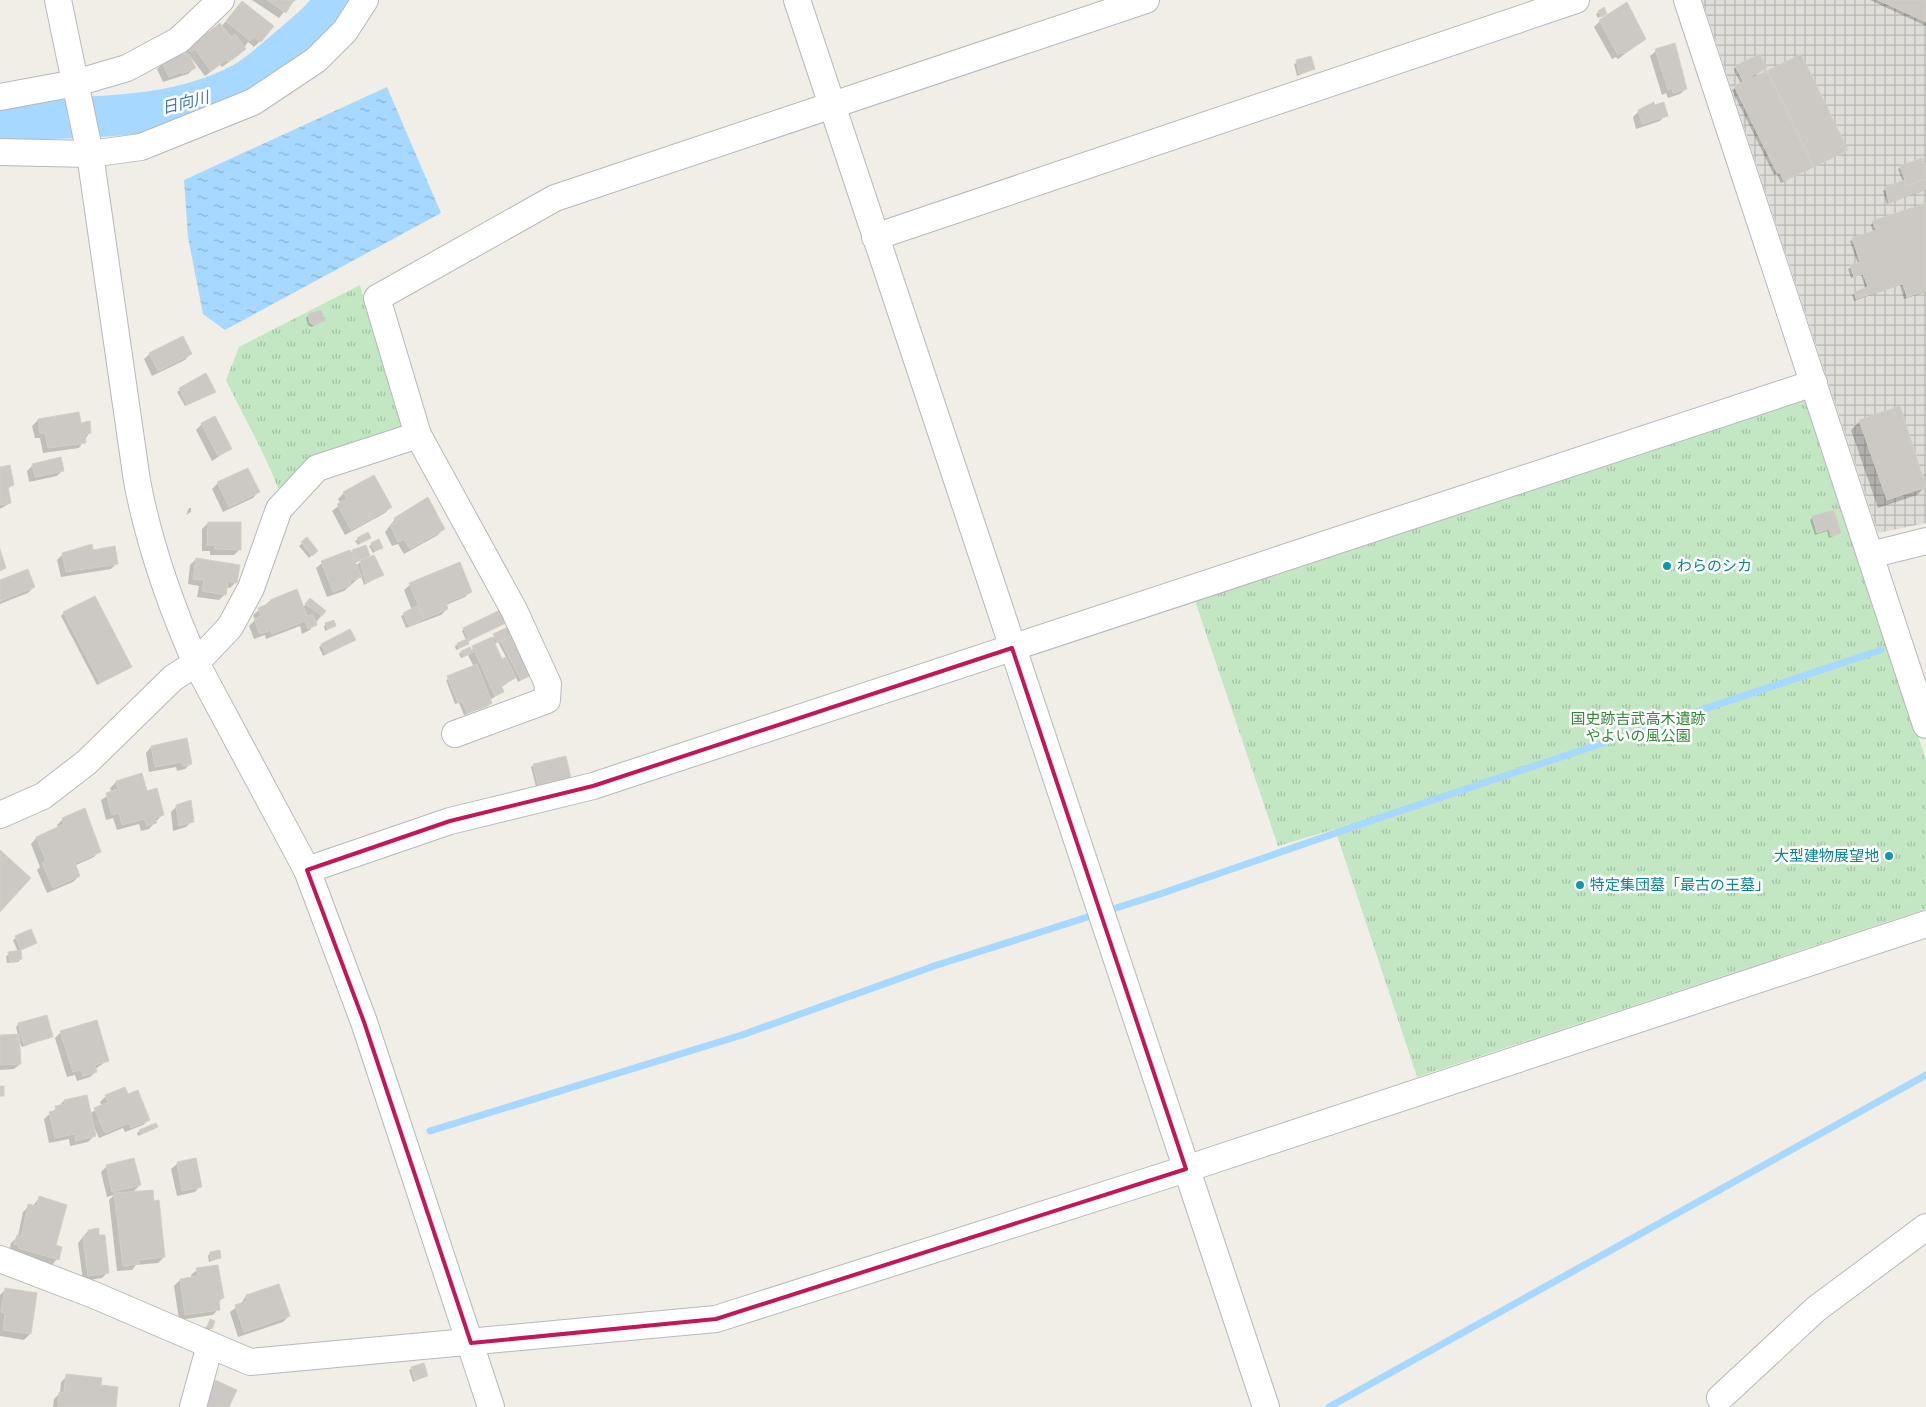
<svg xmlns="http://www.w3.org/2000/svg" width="1926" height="1407" viewBox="0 0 1926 1407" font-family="Jost,'Noto Sans JP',sans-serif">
	<defs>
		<pattern id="industrial-grid" width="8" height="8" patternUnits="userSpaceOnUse" patternTransform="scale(1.25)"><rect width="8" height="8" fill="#dfddd8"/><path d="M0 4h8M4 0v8" fill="none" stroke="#b8b7b3"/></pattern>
		<pattern id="park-tufts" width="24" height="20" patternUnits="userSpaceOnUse" patternTransform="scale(1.25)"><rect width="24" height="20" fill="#c3e7c3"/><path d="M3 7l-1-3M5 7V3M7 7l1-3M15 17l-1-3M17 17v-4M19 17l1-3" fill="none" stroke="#a2bfa2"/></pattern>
		<pattern id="water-ripples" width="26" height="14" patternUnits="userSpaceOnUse" patternTransform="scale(1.25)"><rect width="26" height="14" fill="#a7d8ff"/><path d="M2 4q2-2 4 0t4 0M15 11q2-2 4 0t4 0" fill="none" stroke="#8bb3d2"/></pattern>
	</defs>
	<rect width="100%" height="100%" fill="#f0eee6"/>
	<path fill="url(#industrial-grid)" d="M1702 0H1926V523L1878 533Z"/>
	<g fill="url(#park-tufts)">
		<path d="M360 285 371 325 403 417 399 434 285 487 278 488C264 451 243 416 226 380L239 347Z"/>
		<path d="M1798 396 1809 404 1926 760V909L1417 1077 1335 829 1278 846 1194 598Z"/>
	</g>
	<path fill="url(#water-ripples)" d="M387 87 441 213 225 330 203 314 188 237 184 180Z"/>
	<g fill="#0003" fill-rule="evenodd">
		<path d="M252 0H296L292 2 279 18Z"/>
		<path d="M1870 0H1926V26Z"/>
		<path d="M237 8 260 41 254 47 248 42 239 55 222 67 220 65 205 76 190 56 194 68 188 74 163 82 157 69 163 63 182 55 221 27Z"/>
		<path d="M1599 12 1603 16 1598 18 1596 14Z"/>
		<path d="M1600 21 1645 39 1618 59 1616 57 1612 59 1594 27Z"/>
		<path d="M1656 51 1686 89 1680 94 1668 98 1666 93 1662 95 1650 56Z"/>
		<path d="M1310 58 1314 69 1297 76 1294 64Z"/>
		<path d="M1736 67 1766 68 1755 75 1756 77 1846 150 1781 183 1777 174 1774 175 1732 90 1741 84 1734 70Z"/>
		<path d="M1639 111 1666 115 1660 121 1636 129 1633 117Z"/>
		<path d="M1901 167 1926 171V190L1887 204 1883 191 1903 182 1898 169Z"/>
		<path d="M1926 204V292L1904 299 1900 285 1854 301 1852 295 1866 289 1861 275 1851 278 1848 269 1858 264 1850 241 1873 232 1871 225 1873 222Z"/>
		<path d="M309 315 323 321 311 327 308 325 306 318Z"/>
		<path d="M150 354H190L185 360 152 376 144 359Z"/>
		<path d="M205 375 214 392 185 406 177 392Z"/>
		<path d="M1899 408 1926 486 1917 495 1878 508 1851 430 1860 421Z"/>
		<path d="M38 420 80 424 90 432 79 448 43 453 40 438H35L32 426Z"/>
		<path d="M202 424 230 449 212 461 196 430Z"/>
		<path d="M33 465 63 470 57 476 29 482 27 471Z"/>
		<path d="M0 468 12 485 7 490 10 503 0 509Z"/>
		<path d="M374 476 391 507 385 513 345 535 332 511 341 504 338 499 344 493Z"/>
		<path d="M218 483 258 492 253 498 223 512 212 489Z"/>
		<path d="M189 508H191V512L186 515Z"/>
		<path d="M1813 517 1840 533 1829 538 1827 531 1815 535 1810 520Z"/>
		<path d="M395 519 443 529 438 535 404 554 398 544 392 546 385 532Z"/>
		<path d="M208 523 240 549 234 555H210V551H202V529Z"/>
		<path d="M370 538 358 545 355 541 358 539Z"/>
		<path d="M307 539 316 551 309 558 299 546Z"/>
		<path d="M372 544 382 547 373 553 369 546Z"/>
		<path d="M93 551 117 563 111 569 61 577 57 560 63 554Z"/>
		<path d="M353 551 369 556 363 561 382 575 364 585 361 576 344 591 327 597 316 568 322 563ZM363 559 356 566 355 563Z"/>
		<path d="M196 559 236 582 230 588 226 587 225 594 219 600 197 597 199 586 188 584 190 565Z"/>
		<path d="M0 582 34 587 28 593 0 604Z"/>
		<path d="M410 585 471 591 465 597 446 605 447 609 441 615 406 628 401 616 412 610 404 590Z"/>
		<path d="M310 600 325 611 310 630 302 634 300 626 266 639 265 635 254 639 249 626 255 620 253 615 270 601 303 607Z"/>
		<path d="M64 613 128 669 97 685 61 616Z"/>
		<path d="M326 624 335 626 325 631 324 626Z"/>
		<path d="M502 625 467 642 465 646 456 650 455 646 458 644 466 640 462 631 464 629Z"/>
		<path d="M508 629 530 675 518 682 516 677 500 688 502 692 490 700 491 703 488 706 464 715 459 703 455 704 446 680 474 667 468 655 461 658 459 654 461 652 470 650ZM498 642 506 657 502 660 494 644Z"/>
		<path d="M351 642 323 656 319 647 322 645Z"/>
		<path d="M151 747 191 763 185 769 177 771 176 767 149 772 146 753Z"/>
		<path d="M566 757 567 780 536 787 531 767 534 765Z"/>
		<path d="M116 782 146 793 163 814 149 829 141 831 139 824 117 830 113 818 106 820 101 800 112 793 110 788Z"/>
		<path d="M177 806 192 821 186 827 173 831 171 812Z"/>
		<path d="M85 810 99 851 94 857 74 866 79 876 73 882 47 893 37 870 40 867 31 844 36 838 58 828 57 825 63 819Z"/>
		<path d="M16 938 36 942 20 951 21 959 18 962 7 963 6 956 18 952 13 940Z"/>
		<path d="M18 1024 51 1037 22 1047 19 1041 20 1064 14 1069 0 1070V1036L18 1035 16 1027Z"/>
		<path d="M61 1032 107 1061 95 1069 96 1071 90 1077 77 1081 75 1075 67 1077 55 1038Z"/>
		<path d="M127 1095 149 1119 143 1125 125 1132 123 1128 99 1138 93 1125 94 1136 88 1142 70 1146 69 1139 49 1143 44 1119 64 1101 89 1114 102 1106 100 1102 106 1096Z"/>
		<path d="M155 1124 156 1127 154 1129 138 1136 137 1133 139 1131Z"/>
		<path d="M195 1160 200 1186 195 1192 177 1196 171 1169 177 1164Z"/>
		<path d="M107 1166 140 1185 132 1193 164 1257 158 1263 136 1265 132 1270 117 1271 109 1200 114 1195 107 1197 101 1172Z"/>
		<path d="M39 1198 57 1259 52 1265 13 1254 14 1250H9L11 1243 18 1236 23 1212 29 1206H33Z"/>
		<path d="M88 1231 108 1272 102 1278 83 1281 78 1243Z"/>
		<path d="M210 1253 220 1258 209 1262 208 1256Z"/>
		<path d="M197 1270 223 1298 218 1302V1309L213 1315 179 1320 174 1286 180 1280 192 1278 191 1275Z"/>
		<path d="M5 1290 30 1334 24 1340 0 1336V1295Z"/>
		<path d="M246 1296 289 1316 283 1322 238 1337 230 1312 241 1304Z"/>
		<path d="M210 1321 211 1328 205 1334 202 1333Z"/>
		<path d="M412 1368 426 1376 413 1382 409 1370Z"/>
		<path d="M67 1376 100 1387 114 1407H53L54 1399 60 1393 61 1382Z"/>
	</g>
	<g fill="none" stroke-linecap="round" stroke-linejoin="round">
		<g stroke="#a7d8ff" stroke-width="7">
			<path d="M430 1131 742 1035 934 966 1160 894 1376 819 1881 650"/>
			<path d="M1329 1407 1926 1075"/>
		</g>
		<path stroke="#a7d8ff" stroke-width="41" d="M0 121C81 115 169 123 243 83 259 74 274 60 288 48 306 33 323 20 336 0"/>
	</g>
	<g fill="#ccc8c3" stroke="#d5d0c4">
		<path d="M267 0H294L286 13Z"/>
		<path d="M1878 0H1926V22Z"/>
		<path d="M242 1 274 26 261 42 254 37 250 41 226 21Z"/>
		<path d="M1627 2 1646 39 1624 54 1622 52 1618 55 1599 20Z"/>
		<path d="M1604 7 1607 14 1601 17 1598 11Z"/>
		<path d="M220 23 231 37 235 34 246 49 228 62 226 60 211 71 195 49 191 52 188 48Z"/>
		<path d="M1675 43 1687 89 1673 93 1672 88 1668 90 1655 49Z"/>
		<path d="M181 53 189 54 196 68 182 74 181 72 169 77 162 62Z"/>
		<path d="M1760 54 1767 68 1743 81 1735 66Z"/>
		<path d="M1801 54 1848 150 1814 167 1767 71Z"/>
		<path d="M1311 56 1315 69 1299 74 1296 60Z"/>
		<path d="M1767 71 1814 167 1784 181 1779 172 1777 173 1734 86Z"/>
		<path d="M1654 102 1655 105 1664 102 1668 116 1642 124 1638 110Z"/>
		<path d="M1922 158 1926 168V179L1907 186 1900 166Z"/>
		<path d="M1926 179V189L1889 203 1885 187 1905 180 1907 186Z"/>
		<path d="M1926 203V291L1907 297 1903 284 1856 299 1854 292 1868 287 1863 274 1854 277 1850 265 1860 262 1852 238 1876 230 1872 221Z"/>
		<path d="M321 310 325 321 314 325 310 323 308 314Z"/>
		<path d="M183 336 192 354 158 371 149 353Z"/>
		<path d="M206 373 216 392 187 405 179 388Z"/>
		<path d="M1900 406 1926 487 1887 500 1859 420Z"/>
		<path d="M79 412 81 423 90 421 91 433 85 434 86 443 48 448 45 433H40L38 419Z"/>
		<path d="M215 416 232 449 218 456 201 423Z"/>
		<path d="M61 457 64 471 35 477 32 464Z"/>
		<path d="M10 465 14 485 8 487 11 503 0 505V467Z"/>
		<path d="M248 468 260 492 229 507 217 482Z"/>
		<path d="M374 475 392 507 351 530 337 504 347 499 343 492Z"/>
		<path d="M428 497 445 529 410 549 404 539 398 542 390 525 396 522 394 518Z"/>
		<path d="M1834 510 1841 533 1831 536 1829 529 1817 533 1812 516Z"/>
		<path d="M208 522H241V550L215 549V545H207Z"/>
		<path d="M368 532 371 538 361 543 357 538Z"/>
		<path d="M307 537 318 551 312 556 301 542Z"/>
		<path d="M379 539 383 548 375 551 371 543Z"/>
		<path d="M92 544 93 550 115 546 118 564 66 572 62 553Z"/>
		<path d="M366 545 370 556 356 561 352 550Z"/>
		<path d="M0 549 6 568 0 571Z"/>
		<path d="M350 550 362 577 350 581 351 585 333 592 321 561Z"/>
		<path d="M374 555 384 575 366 583 360 561Z"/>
		<path d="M196 558 240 565 237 583 228 581 226 595 202 591 204 580 193 579Z"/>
		<path d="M460 562 472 592 446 603 448 609 424 619 409 583Z"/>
		<path d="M28 569 35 587 0 601V580Z"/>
		<path d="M297 589 307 616 313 614 317 625 308 629 305 621 272 634 271 630 260 634 254 619 261 616 258 608 271 603 270 600Z"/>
		<path d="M95 596 132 667 100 683 63 612Z"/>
		<path d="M310 598 326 611 322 616 305 604Z"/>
		<path d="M418 605 424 619 409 626 403 613Z"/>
		<path d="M500 610 506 623 469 640 463 628Z"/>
		<path d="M334 620 336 626 328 629 325 623Z"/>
		<path d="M508 627 512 636 497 643 493 634Z"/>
		<path d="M350 629 356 640 326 654 321 644Z"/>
		<path d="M512 636 532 675 521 680 501 642Z"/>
		<path d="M492 637 502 659 506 657 516 678 501 685 504 692 495 696 472 646Z"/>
		<path d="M467 639 469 644 459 648 457 643Z"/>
		<path d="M470 647 473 652 463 657 461 651Z"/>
		<path d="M477 664 492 703 467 713 462 701 458 703 447 676Z"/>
		<path d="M187 738 192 764 183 766 182 762 155 767 151 746Z"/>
		<path d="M566 756 571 778 538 785 533 764Z"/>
		<path d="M142 773 147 791 157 788 164 815 155 818 157 823 147 826 144 819 122 825 119 813 112 815 106 793 118 789 116 781Z"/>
		<path d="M191 800 194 822 179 826 176 805Z"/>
		<path d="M85 808 101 852 75 863 80 876 53 888 42 863 46 861 36 837 64 824 62 818Z"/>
		<path d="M0 850 31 878 0 912Z"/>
		<path d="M31 929 37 943 21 950 15 936Z"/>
		<path d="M21 950 22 959 10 962 8 952Z"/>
		<path d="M47 1015 53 1037 24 1045 18 1023Z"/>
		<path d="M97 1020 109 1061 95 1065 97 1072 83 1076 81 1070 73 1072 60 1031Z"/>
		<path d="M19 1034 21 1064 0 1065V1035Z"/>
		<rect x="0" y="1086" width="4" height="10"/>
		<path d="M125 1087 128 1094 138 1090 150 1120 131 1128 129 1123 105 1133 94 1108 108 1102 105 1095Z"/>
		<path d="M87 1095 96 1136 76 1141 75 1134 55 1138 49 1112 56 1110 55 1106 65 1104 64 1100Z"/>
		<path d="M156 1123 158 1127 141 1134 139 1130Z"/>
		<path d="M134 1158 141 1185 112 1192 106 1165Z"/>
		<path d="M196 1158 202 1187 182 1191 177 1162Z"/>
		<path d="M153 1190 154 1201 159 1200 165 1257 139 1260V1264L123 1266 114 1193Z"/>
		<path d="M39 1196 67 1205 56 1245 62 1247 59 1260 18 1248 19 1245 14 1244 17 1235 21 1237 28 1204 37 1206Z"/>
		<path d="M99 1228V1235H105L109 1273 88 1276 83 1236H88V1230Z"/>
		<path d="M220 1250 221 1258 211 1260 210 1252Z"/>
		<path d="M218 1265 224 1298H219L220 1310 185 1315 180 1279 198 1276 196 1268Z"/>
		<path d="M279 1284 290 1316 244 1332 235 1305 247 1301 246 1295Z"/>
		<path d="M5 1288 37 1293 31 1334 3 1330 5 1313 1 1312Z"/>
		<path d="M210 1319 215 1321 212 1329 207 1327Z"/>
		<path d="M424 1363 428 1376 415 1380 411 1367Z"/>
		<path d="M66 1374 102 1378 101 1385 118 1387 116 1407H58L59 1392 64 1393Z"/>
		<path d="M215 1380 237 1390 229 1407H202Z"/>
	</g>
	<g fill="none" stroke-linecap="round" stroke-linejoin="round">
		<defs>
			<g id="minor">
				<path d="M58 0 90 154 137 481C149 544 170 604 196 663L307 870 364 1022 491 1407"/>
				<path d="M797 0 1266 1407"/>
				<path d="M1687 0 1926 725"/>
				<path d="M0 97 76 83 127 68 179 40 221 0"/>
				<path d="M0 152 90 154 141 147 253 102 316 60 345 31 365 0"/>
				<path d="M875 237 1576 0"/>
				<path d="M1870 555 1926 541"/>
				<path d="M455 734 547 700 548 684 514 610 418 435 377 298 555 198 1146 0"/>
				<path d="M0 815 43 796 87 762 173 678 196 663 230 627 251 588 279 509 317 468 418 435"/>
				<path d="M307 870 450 821 593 786 1814 383"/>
				<path d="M0 1259 94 1295 250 1362 716 1319 1186 1169 1926 924"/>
				<path d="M1720 1398 1816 1309 1926 1227"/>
				<path d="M193 1407 210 1345"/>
			</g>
		</defs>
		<use href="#minor" stroke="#b6b8bd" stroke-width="28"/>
		<use href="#minor" stroke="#fff" stroke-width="26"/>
	</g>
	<path fill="none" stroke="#c2185b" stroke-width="4" stroke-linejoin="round" d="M1012 648 1186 1169 716 1319 471 1343 364 1022 307 870 450 821 593 786Z"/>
	<g fill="#0f9aa8" stroke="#fff" stroke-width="2">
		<circle cx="1667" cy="566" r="5"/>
		<circle cx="1889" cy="856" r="5"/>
		<circle cx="1580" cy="885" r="5"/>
	</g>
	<g text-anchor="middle" stroke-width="5" stroke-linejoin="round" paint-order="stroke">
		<g font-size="15" fill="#0d838f" stroke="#fff" text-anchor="start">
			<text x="1677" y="571">わらのシカ</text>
			<text x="1879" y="861" text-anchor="end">大型建物展望地</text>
			<text x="1590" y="890">特定集団墓「最古の王墓」</text>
		</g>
		<g font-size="15" fill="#35863a" stroke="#fff">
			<text x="1638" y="724">国史跡吉武高木遺跡<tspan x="1638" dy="17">やよいの風公園</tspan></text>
		</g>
		<g font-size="16" font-style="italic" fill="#4278b2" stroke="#fff">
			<text transform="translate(185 102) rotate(-14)" y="6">日向川</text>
		</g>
	</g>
</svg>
